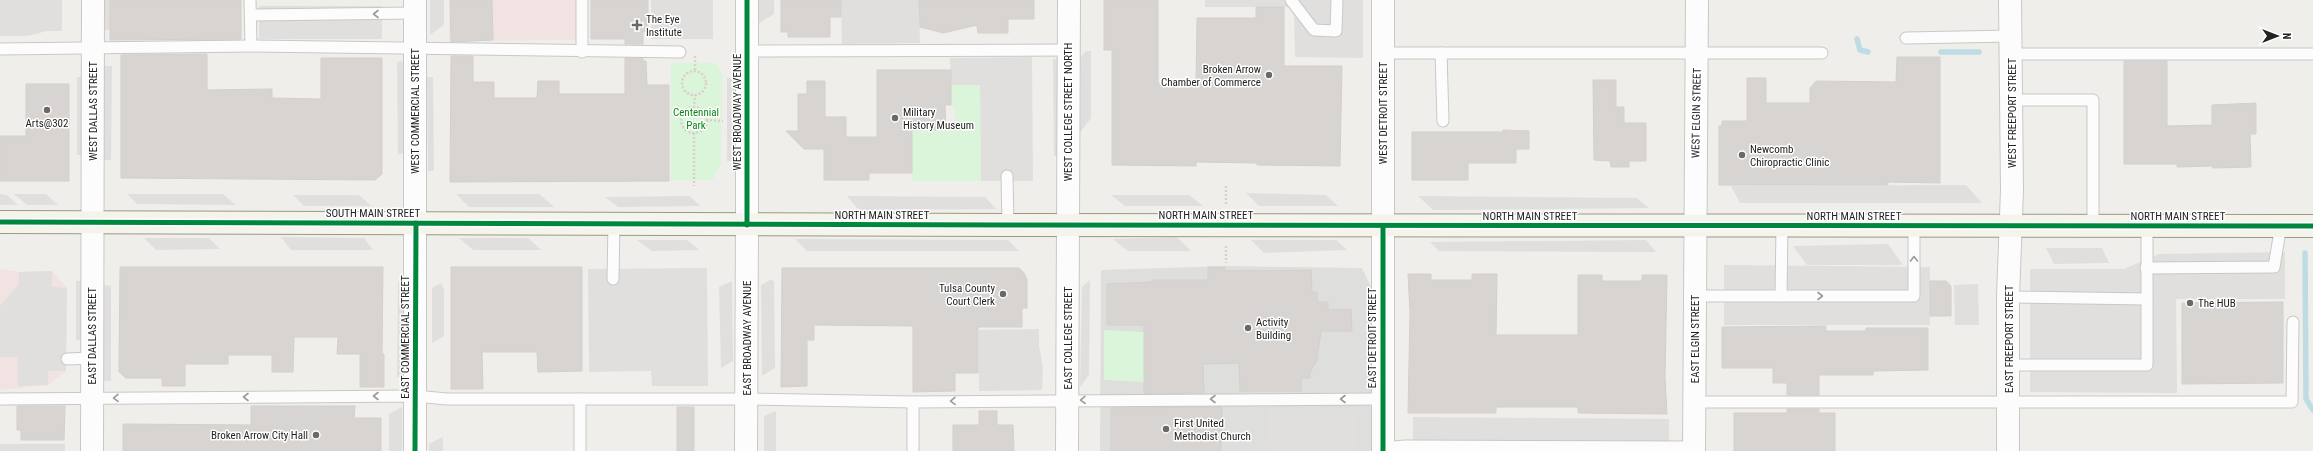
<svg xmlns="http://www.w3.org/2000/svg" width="2313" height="451" viewBox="0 0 2313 451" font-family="'Roboto Condensed',sans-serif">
	<rect width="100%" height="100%" fill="#f0eeeb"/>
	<g fill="#f1e3e1">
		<path d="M450 0H578L579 40 449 41Z"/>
		<path d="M0 269 19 272 52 271 67 288 66 371 48 385 0 390Z"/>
	</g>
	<path fill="#dededc" d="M1227 266 1362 268 1372 289 1371 451H1100L1101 270Z"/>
	<g fill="#daf5da">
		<path d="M671 63H715L722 72 721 165 712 180H671Z"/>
		<path d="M951 85H980L981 181H912V131L955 130V110L951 105Z"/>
		<path d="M1104 330 1144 332V382L1104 380Z"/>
	</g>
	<g fill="#e0dfde">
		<path d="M0 0H62V31H47L27 36H0Z"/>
		<rect x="104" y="0" width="8" height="30"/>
		<path d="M430 0H444V25L430 35Z"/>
		<rect x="651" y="0" width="62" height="39"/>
		<path d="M759 0H774V14L758 24Z"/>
		<path d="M841 0H919L920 43 842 44Z"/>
		<path d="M1205 0H1363V58L1295 57 1294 7H1205Z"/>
		<rect x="259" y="6" width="123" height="33"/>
		<path d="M1086 51H1091V118L1080 133 1081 57Z"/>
		<path d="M1032 57 1033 181H981L980 85H951L950 58Z"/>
		<path d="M1053 59H1061V157L1054 156Z"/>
		<path d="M405 61 406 153 398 154 397 62Z"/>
		<path d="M103 66H112L111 160H104Z"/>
		<path d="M77 77H85L84 155H77Z"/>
		<path d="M427 77H433L434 171H428Z"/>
		<path d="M727 78H737L736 161H727Z"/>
		<path d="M1966 185 1982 203H1740L1731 186Z"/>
		<path d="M1246 193 1326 195 1338 206H1259Z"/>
		<path d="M0 194 7 195 18 205H0Z"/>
		<path d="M14 194H46L58 205H27Z"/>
		<path d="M127 194H223L236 205 137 204Z"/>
		<path d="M456 194H539L554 207H469Z"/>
		<path d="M293 195H359L371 206H304Z"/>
		<path d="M1111 195H1189L1203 206H1125Z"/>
		<path d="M689 196 701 206 618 207 605 197Z"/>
		<path d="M847 196 985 197 996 209 859 210Z"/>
		<path d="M1418 196 1637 198 1649 208 1433 210Z"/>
		<path d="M281 237 364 238 373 250H291Z"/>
		<path d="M1177 237 1191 251H1128L1113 239Z"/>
		<path d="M144 238H209L220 249 156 250Z"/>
		<path d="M459 238H528L541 250H473Z"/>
		<path d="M795 239 1008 240 1019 251H807Z"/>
		<path d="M637 240H687L699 250 652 251Z"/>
		<path d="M1251 240H1336L1347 250 1264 253Z"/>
		<path d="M1646 240 1656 252 1439 251 1430 242Z"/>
		<path d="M1888 244 1903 265H1807L1793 246Z"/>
		<path d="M2046 248H2102L2109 263 2054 264Z"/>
		<path d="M2285 252V299H2176L2177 393 2030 392V269H2124L2159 254Z"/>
		<path d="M1724 265 1930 267V325H1724Z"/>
		<path d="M707 268 708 386H652L651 371 589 372 588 269Z"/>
		<path d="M52 271V287L67 288 66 371H48V385L18 386V357H0V306L19 284V272Z"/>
		<path d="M772 279 774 282 775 368 762 376 761 285Z"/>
		<path d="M1090 280 1089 375 1080 387 1082 287Z"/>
		<path d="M76 281H85L84 340H76Z"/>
		<path d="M398 281H405V377H397Z"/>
		<path d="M732 281 733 361 721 368 719 287Z"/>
		<path d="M441 283 444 290V336L432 343V288Z"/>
		<path d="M1978 284 1979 325H1955L1954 285Z"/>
		<path d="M104 285 111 286V381H104Z"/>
		<path d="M1039 329V345L1043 368 1042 390 979 391V330Z"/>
		<path d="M402 407V451H389V414Z"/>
		<path d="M1268 409H1355L1356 451H1270Z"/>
		<path d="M776 411V451H764V416Z"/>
		<path d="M1413 417 1669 419V451H1413Z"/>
		<path d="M443 437V451H429V444Z"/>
		<rect x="0" y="444" width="65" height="7"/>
	</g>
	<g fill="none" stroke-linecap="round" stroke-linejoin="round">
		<g stroke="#bfdbe3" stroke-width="5.5">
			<path d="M1857 39 1860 50 1868 52"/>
			<path d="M1941 52H1979"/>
			<path d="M2305 253 2306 399 2313 410"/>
		</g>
	</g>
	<g fill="#d7d4d2" stroke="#d3d0cc">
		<path d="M110 0H241V39L110 40Z"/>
		<path d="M450 0H492L493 40 451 42Z"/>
		<path d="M591 0H648V31L643 32V44H625V39H591Z"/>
		<path d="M781 0H841V17H830V37H788V32H781Z"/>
		<path d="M919 0H1034V19H1008V33H978L977 25 943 33 920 27Z"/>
		<path d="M1104 0H1158V84L1196 85 1197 18H1256V7H1284V66H1342L1340 166 1257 165V163L1196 162V166L1112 165V50H1104Z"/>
		<path d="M207 54V90L272 89V98L321 99V58H382V174L375 180 121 178V55Z"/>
		<path d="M451 56H473V82H494V98H537L538 81H559V94H625V58H643V61H646L647 85H669V181L450 182Z"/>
		<path d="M1897 57H1940V183L1888 182V185H1719V126H1722V121H1747V78H1766V103H1810V88L1816 81 1896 82Z"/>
		<path d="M2124 61H2167V126L2212 125V105L2256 103V134H2250L2251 167 2213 168V166L2177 167V164H2124Z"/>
		<path d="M877 70H951V105H945L946 130H912V173H869V180H824V149H804L786 131H798V94H807V81H825V117H846V137H877Z"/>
		<path d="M1593 80H1616V107H1624V123H1646V161H1629V167H1611L1610 161 1594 160Z"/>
		<path d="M26 84H69V181H0V136H26Z"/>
		<path d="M1503 130 1529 131V149H1516V163H1468V180H1412V132H1503Z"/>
		<path d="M120 267H383L382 354H384V387H360V354H337L338 337H294L293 372H272V355H228V364H185V386H162V378H126L119 372Z"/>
		<path d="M451 267H582V371L538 372 537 352H482L483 389H451Z"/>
		<path d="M1208 267H1225V271L1311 270 1312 292H1317V302H1328V310L1351 309 1352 331H1321L1317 360 1310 372V378H1301V391H1240L1239 363 1203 364 1204 393 1144 394V325H1107V284L1152 282V280H1208Z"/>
		<path d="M782 268H1019L1024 273 1027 280V308H1022V327H978V373H955V391L913 392V326L814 325V340H807V386L781 387Z"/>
		<path d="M1408 274H1431V280H1472V274H1497L1496 335H1578V275H1602V281H1642V275H1667L1665 377 1667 414 1578 413V407H1496V413H1408L1410 312Z"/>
		<path d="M1930 281H1946L1951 286V316H1930Z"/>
		<path d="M2283 302V383L2182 384V303Z"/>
		<path d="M1826 326V331H1866V328H1928V370L1873 371V375H1819V395H1787V383H1773V368H1722V327Z"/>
		<path d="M17 406H65L64 440H21V430H17Z"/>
		<path d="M251 406H355L354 418H381V451H123V424L251 425Z"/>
		<rect x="677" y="407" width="17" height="44"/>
		<path d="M1222 407 1221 451H1111V408Z"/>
		<path d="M1787 409H1819V413H1835V451H1734V413H1787Z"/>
		<path d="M979 411H997V425H1013L1014 451H953V425H979Z"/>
	</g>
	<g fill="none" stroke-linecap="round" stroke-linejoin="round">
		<defs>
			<g id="service">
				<path d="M250 0 251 46"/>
				<path d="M582 0V52"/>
				<path d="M1291 0 1314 30 1336 31 1337 0"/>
				<path d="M251 15 415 13"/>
				<path d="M1906 38 2011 36"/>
				<path d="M0 49 251 46 680 52"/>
				<path d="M746 51 1068 50"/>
				<path d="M1383 53H1822"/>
				<path d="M1441 53 1443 121"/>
				<path d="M2011 54H2313"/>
				<path d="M2012 100H2093V226"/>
				<path d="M1007 176 1008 225"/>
				<path d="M2146 268 2274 267 2281 225"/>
				<path d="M613 279 614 224"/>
				<path d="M1694 296H1914V226"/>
				<path d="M1781 296 1782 226"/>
				<path d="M2008 297 2147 299V226"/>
				<path d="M67 359 92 358"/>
				<path d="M2008 365H2147V299"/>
				<path d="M0 399 415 396 447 399H746L913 402 1382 399"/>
				<path d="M580 399V451"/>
				<path d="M913 402V451"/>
				<path d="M1695 402H2292L2293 322"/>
				<path d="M1383 448 1405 446 1694 447"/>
			</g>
			<g id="minor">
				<path d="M415 0V451"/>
				<path d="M1383 226V0"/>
				<path d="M746 451 747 225"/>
				<path d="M1067 451 1069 0"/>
				<path d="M1694 451 1697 0"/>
				<path d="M2008 451V297L2012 190 2010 0"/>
			</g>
			<g id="tertiary">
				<path d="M747 0V225"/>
				<path d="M1383 226V451"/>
				<path d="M92 451 93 0"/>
			</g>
			<path id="secondary" d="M0 222 1008 225 2313 226"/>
		</defs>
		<use href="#service" stroke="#c9c8c7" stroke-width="13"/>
		<use href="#minor" stroke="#c9c8c7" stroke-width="24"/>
		<use href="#tertiary" stroke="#c9c8c7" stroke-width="24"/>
		<use href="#secondary" stroke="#999a82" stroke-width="24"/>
		<g stroke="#dccecd" stroke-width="2.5" stroke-dasharray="2 2" stroke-linecap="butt">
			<path d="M695 56V71"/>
			<circle cx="694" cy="83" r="12"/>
			<circle cx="694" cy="120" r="13"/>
			<path d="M694 108 695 95"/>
			<path d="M706 120 723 121"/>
			<path d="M694 133V186"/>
			<path d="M1226 186V205"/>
			<path d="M1226 246V263"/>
		</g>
		<use href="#service" stroke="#fdfcfc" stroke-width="11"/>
		<use href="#minor" stroke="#fdfcfc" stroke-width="22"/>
		<use href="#tertiary" stroke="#fdfcfc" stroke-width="22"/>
		<use href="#secondary" stroke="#f4f4ed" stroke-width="22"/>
		<defs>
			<g id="cycleway">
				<path d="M747 0V225"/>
				<path d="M0 222 1008 225 2313 226"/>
				<path d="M1383 226V451"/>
				<path d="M415 451 416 223"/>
			</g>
		</defs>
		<use href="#cycleway" stroke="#fff" stroke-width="8"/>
		<use href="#cycleway" stroke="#00873e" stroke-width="5"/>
	</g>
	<defs><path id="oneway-chevron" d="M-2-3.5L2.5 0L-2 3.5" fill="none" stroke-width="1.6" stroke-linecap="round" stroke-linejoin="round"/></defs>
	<g stroke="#9a9a9a">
		<use href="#oneway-chevron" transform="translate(376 14) rotate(180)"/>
		<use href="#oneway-chevron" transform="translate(1914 259) rotate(-90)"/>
		<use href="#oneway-chevron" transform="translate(1820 296)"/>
		<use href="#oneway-chevron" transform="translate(376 396) rotate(180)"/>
		<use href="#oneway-chevron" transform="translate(246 397) rotate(180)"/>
		<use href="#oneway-chevron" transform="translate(116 398) rotate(179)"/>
		<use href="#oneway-chevron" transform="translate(1213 399) rotate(180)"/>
		<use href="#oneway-chevron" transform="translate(1343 399) rotate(180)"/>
		<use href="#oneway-chevron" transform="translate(1083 400) rotate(179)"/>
		<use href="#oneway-chevron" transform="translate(953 401) rotate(179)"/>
	</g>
	<g fill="#6a6968" stroke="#fff" stroke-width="1.5">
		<path d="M635 19h4v4h4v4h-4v4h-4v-4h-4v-4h4z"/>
		<circle cx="1269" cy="75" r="4"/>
		<circle cx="47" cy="110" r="4"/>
		<circle cx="895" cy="118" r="4"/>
		<circle cx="1742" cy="155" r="4"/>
		<circle cx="1003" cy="294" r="4"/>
		<circle cx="2190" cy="303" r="4"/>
		<circle cx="1248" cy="328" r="4"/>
		<circle cx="1166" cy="429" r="4"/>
		<circle cx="316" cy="435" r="4"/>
	</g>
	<g text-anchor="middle" stroke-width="3" stroke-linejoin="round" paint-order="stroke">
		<g font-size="11" fill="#222" stroke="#fff" text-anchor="start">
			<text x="646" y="23">The Eye<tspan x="646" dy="13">Institute</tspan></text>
			<text x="1261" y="73" text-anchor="end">Broken Arrow<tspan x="1261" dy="13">Chamber of Commerce</tspan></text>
			<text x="903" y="116">Military<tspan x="903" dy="13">History Museum</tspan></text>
			<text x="47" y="127" text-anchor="middle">Arts@302</text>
			<text x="1750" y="153">Newcomb<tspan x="1750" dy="13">Chiropractic Clinic</tspan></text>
			<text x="995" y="292" text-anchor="end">Tulsa County<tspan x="995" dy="13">Court Clerk</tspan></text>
			<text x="2198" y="307">The HUB</text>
			<text x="1256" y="326">Activity<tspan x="1256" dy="13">Building</tspan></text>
			<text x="1174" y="427">First United<tspan x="1174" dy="13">Methodist Church</tspan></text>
			<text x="308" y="439" text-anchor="end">Broken Arrow City Hall</text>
		</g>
		<g font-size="11" fill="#222" stroke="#fff">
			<text transform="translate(93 111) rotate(-90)" y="4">WEST DALLAS STREET</text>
			<text transform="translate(415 111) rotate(-90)" y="4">WEST COMMERCIAL STREET</text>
			<text transform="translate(737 112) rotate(-90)" y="4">WEST BROADWAY AVENUE</text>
			<text transform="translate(1068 112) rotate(-90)" y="4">WEST COLLEGE STREET NORTH</text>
			<text transform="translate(1383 113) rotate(-90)" y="4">WEST DETROIT STREET</text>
			<text transform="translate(1696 113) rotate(-89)" y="4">WEST ELGIN STREET</text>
			<text transform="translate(2012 113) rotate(-90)" y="4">WEST FREEPORT STREET</text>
			<text x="373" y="217">SOUTH MAIN STREET</text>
			<text x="882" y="219">NORTH MAIN STREET</text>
			<text x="1206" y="219">NORTH MAIN STREET</text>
			<text x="1530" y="220">NORTH MAIN STREET</text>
			<text x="1854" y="220">NORTH MAIN STREET</text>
			<text x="2178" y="220">NORTH MAIN STREET</text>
			<text transform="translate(92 336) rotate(-90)" y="4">EAST DALLAS STREET</text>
			<text transform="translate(405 337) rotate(-90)" y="4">EAST COMMERCIAL STREET</text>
			<text transform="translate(747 338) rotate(-90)" y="4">EAST BROADWAY AVENUE</text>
			<text transform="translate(1068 338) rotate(-90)" y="4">EAST COLLEGE STREET</text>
			<text transform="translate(1372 338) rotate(-90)" y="4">EAST DETROIT STREET</text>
			<text transform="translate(1695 339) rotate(-90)" y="4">EAST ELGIN STREET</text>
			<text transform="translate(2009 339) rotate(-90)" y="4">EAST FREEPORT STREET</text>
		</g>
		<g font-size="11" fill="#0c8416" stroke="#fff">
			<text x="696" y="116">Centennial<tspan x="696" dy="13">Park</tspan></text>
		</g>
	</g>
	<g transform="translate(2277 36) rotate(90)" stroke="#ffffff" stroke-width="3" paint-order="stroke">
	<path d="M0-3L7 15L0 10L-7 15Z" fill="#222222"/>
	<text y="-6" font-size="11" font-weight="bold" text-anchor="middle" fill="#222222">N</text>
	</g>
</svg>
